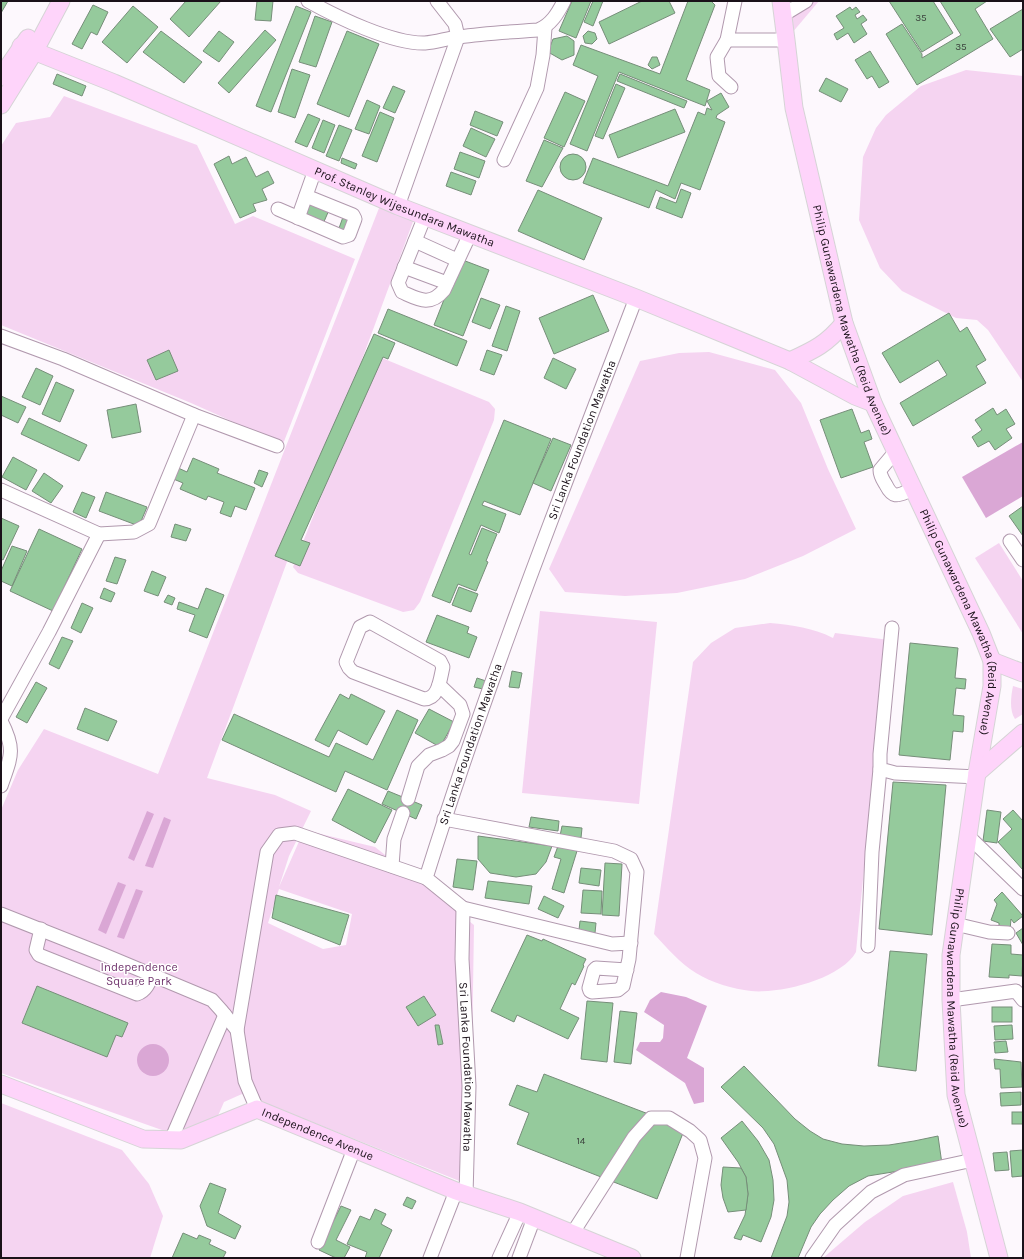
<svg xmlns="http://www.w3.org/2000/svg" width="1024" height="1259" viewBox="0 0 1024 1259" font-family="Karla,sans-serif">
	<rect width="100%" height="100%" fill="#fdf8fd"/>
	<g fill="#f5d4f1" fill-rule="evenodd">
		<path d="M781 1H819L786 40Z"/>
		<path d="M966 70 1023 76V382L988 330 977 320 956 318 902 291 880 268 859 220 863 157 876 128 886 115 921 86Z"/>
		<path d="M64 96 197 145 235 224 253 216 355 259 283 444 191 403 1 325V146L16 123 50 117Z"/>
		<path d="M381 203 414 219 207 778 275 795 311 811 289 856 279 887 304 830 375 847 474 925 472 1054 462 1182 242 1094 224 1102 217 1118 176 1135 1 1073V810L18 770 44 729 158 774ZM279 889 352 914 346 945 323 949 268 923Z"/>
		<path d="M709 352 775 370 801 403 828 469 856 529 803 556 745 579 677 593 625 596 565 592 549 569 640 361 679 353Z"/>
		<path d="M382 358 489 402 495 409 494 420 420 602 414 610 403 612 298 573 293 567 360 399Z"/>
		<path d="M999 543 1023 581V634L975 558Z"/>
		<path d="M540 611 657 622 639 804 522 793Z"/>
		<path d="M770 623C792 625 814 628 833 638L835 633 889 640 879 713 856 952C841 979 780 994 751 991 733 989 712 983 696 973 681 964 666 947 654 934L693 662 711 643 735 628Z"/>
		<path d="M1013 686 1023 689V714L1015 719C1009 710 1011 696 1013 686Z"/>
		<path d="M1 1103 122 1150 149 1184 163 1216 150 1258H1Z"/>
		<path d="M953 1182 967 1232 971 1258H823L865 1222 903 1196Z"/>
	</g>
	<g fill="#daa7d5">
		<path d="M1023 442V496L986 518 962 477Z"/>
		<path d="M147 811 154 814 134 861 128 858Z"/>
		<path d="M164 817 171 820 153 868 145 866Z"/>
		<path d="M118 882 126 885 106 934 98 930Z"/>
		<path d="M136 889 143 891 124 939 117 937Z"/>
		<path d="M661 992 686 997 707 1006 687 1058 704 1068V1102L694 1104 685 1083 636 1050 640 1042H660L663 1038 664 1025 644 1012 650 1000Z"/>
		<circle cx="153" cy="1060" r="16"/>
	</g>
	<g fill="#95ca9c" stroke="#768e79">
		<path d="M1 1H8L1 13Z"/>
		<path d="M186 1H221L189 37 170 19Z"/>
		<path d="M257 1H273L271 21 255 20Z"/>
		<path d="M572 1H591L576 38 559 31Z"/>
		<path d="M593 1H603L593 26 584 22Z"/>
		<path d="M642 1H669L675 13 609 44 599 22Z"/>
		<path d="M688 1H711L715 5 686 80 710 90 705 106 619 72 587 151 570 144 598 76 573 65 581 45 660 74Z"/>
		<path d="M889 1H933L953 33 922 52Z"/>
		<path d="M940 1H987L975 9 993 39 917 85 886 34 902 24 922 54V58L961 35Z"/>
		<path d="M93 5 108 12 97 35 91 32 82 49 72 44Z"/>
		<path d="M133 6 158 27 127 63 102 42Z"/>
		<path d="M296 6 311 12 271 112 256 106Z"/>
		<path d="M850 7 852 10 856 7 860 12 855 15 857 19 863 15 867 20 861 24 867 34 854 43 848 33 837 40 834 34 844 28 836 16Z"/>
		<path d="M1023 9V49L1010 57 990 29Z"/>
		<path d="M315 16 332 22 316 67 299 62Z"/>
		<path d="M265 30 276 40 229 93 218 83Z"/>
		<path d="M161 31 202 62 184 83 143 52Z"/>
		<path d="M219 31 234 42 219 62 203 51Z"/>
		<path d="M347 31 379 44 349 117 317 104Z"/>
		<path d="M588 31 595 33 597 39 592 44 585 43 583 36Z"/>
		<path d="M567 36 574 41V55L562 60 548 52 553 39Z"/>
		<path d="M870 51 889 82 879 88 872 76 867 79 855 60Z"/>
		<path d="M652 57H657L660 65 652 69 648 65Z"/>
		<path d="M292 69 310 75 295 118 278 112Z"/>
		<path d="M57 74 86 86 82 96 53 84Z"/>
		<path d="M620 74 687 101 684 108 617 81Z"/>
		<path d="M826 78 848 89 841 102 819 91Z"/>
		<path d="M616 84 625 88 603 139 595 136Z"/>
		<path d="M393 86 405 91 395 113 383 108Z"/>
		<path d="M565 92 585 101 564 147 544 138Z"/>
		<path d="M721 93 729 107 717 115 716 118 725 122 700 190 681 183 675 199 656 190 649 208 583 183 593 158 668 186 698 112 705 115 707 108 712 110 707 101Z"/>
		<path d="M367 100 380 106 369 134 355 129Z"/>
		<path d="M675 109 685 132 618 158 609 135Z"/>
		<path d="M475 111 503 122 497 136 470 125Z"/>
		<path d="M380 112 394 118 377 162 362 156Z"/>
		<path d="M308 114 320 119 307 147 295 142Z"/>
		<path d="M323 120 335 125 324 153 312 148Z"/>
		<path d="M339 125 352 130 339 161 326 156Z"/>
		<path d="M471 128 495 139 486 157 463 146Z"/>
		<path d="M544 140 563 148 542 187 526 181Z"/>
		<path d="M460 152 485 161 479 178 454 169Z"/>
		<circle cx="573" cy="167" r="13"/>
		<path d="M229 156 232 164 246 157 256 177 268 171 274 183 262 189 267 200 253 204 256 211 240 218 214 164Z"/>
		<path d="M342 158 357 164 355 169 341 163Z"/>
		<path d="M451 172 476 181 471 195 446 186Z"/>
		<path d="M681 189 691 193 682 218 656 208 660 197 676 203Z"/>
		<path d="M538 190 602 218 584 260 518 231Z"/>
		<path d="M305 202 329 210 323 224 300 216Z"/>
		<path d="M343 217 351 219 345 234 338 231Z"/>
		<path d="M460 259 489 270 463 336 434 325Z"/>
		<path d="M593 295 609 331 554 354 539 318Z"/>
		<path d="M481 298 500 305 490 329 472 322Z"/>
		<path d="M506 306 520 311 507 351 492 346Z"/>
		<path d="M388 309 467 341 457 366 378 333Z"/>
		<path d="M949 313 960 332 967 327 986 360 976 366 986 383 913 426 900 403 947 375 938 360 900 383 882 353Z"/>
		<path d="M374 334 395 343 388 359 383 357 301 540 310 543 300 566 275 556Z"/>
		<path d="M169 350 178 371 156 380 147 360Z"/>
		<path d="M487 350 502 355 494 375 480 370Z"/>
		<path d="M553 358 576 369 566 389 544 378Z"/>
		<path d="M36 368 53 376 40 405 22 397Z"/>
		<path d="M56 382 74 390 60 422 42 414Z"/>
		<path d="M1 396 26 407 18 423 1 415Z"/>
		<path d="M136 404 141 432 112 438 107 410Z"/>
		<path d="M993 408 997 415 1006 409 1015 424 1006 429 1012 438 995 450 989 441 978 447 972 437 982 430 975 420Z"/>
		<path d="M852 409 861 433 869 430 872 439 864 442 873 467 841 478 820 420Z"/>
		<path d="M29 418 87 445 79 461 21 434Z"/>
		<path d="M504 420 551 439 520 515 484 501 482 505 506 514 499 533 481 525 469 554 471 555 482 528 497 534 486 561 488 562 476 591 458 584 450 603 432 596Z"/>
		<path d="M553 438 571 445 551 491 533 483Z"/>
		<path d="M13 457 37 470 26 490 2 477Z"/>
		<path d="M193 458 219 469 217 473 255 488 246 510 235 506 231 517 220 513 224 502 208 496 206 500 180 489 183 483 171 478 176 467 187 472Z"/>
		<path d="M259 470 268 473 262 487 254 483Z"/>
		<path d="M44 473 63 486 51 503 32 491Z"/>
		<path d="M82 492 95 497 86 518 73 512Z"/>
		<path d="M106 492 147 507 139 526 99 511Z"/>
		<path d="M1023 506V536L1009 516Z"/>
		<path d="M1 518 19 526 3 560 1 559Z"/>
		<path d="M175 524 191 529 186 541 171 537Z"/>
		<path d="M39 529 82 549 53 611 10 591Z"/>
		<path d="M12 546 27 551 12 586 1 581V571Z"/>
		<path d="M115 557 126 560 117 584 106 581Z"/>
		<path d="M152 571 166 577 158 596 144 591Z"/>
		<path d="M459 587 478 594 471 612 452 605Z"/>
		<path d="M104 588 115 593 111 602 100 598Z"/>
		<path d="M206 588 224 595 207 638 189 631 195 615 177 609 179 602 198 609Z"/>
		<path d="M168 595 175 598 172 605 164 602Z"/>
		<path d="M82 603 93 608 81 633 71 628Z"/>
		<path d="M437 615 469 627 467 633 477 637 469 658 426 642Z"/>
		<path d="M62 637 73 641 59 669 49 664Z"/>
		<path d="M910 643 958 648 955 678 966 679 965 689 956 688 953 715 964 716 963 732 953 731 950 760 899 755Z"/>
		<path d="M512 671 522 673 519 688 509 687Z"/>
		<path d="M477 678 486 681 483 689 474 687Z"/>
		<path d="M36 682 47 688 27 723 16 717Z"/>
		<path d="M340 694 349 699 351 694 385 711 367 745 338 730 329 747 315 740Z"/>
		<path d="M85 708 117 721 108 741 77 729Z"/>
		<path d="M429 709 454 722 440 747 415 733Z"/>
		<path d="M397 710 418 720 387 790 345 771 336 792 222 740 234 714 329 757 336 743 373 760Z"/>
		<path d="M893 782 946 785 932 935 879 929Z"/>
		<path d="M348 789 392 810 375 843 332 820Z"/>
		<path d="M388 791 422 805 416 819 382 804Z"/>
		<path d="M987 810 1001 812 997 843 983 841Z"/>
		<path d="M1013 810 1023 821V870L998 842 1012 829 1003 819Z"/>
		<path d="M531 817 559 821 558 831 529 827Z"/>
		<path d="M562 826 582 828 581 838 560 836Z"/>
		<path d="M478 836 552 846 546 862 536 874 516 877 490 873 478 859Z"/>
		<path d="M558 846 577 851 564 893 552 889 561 859 554 857Z"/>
		<path d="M457 859 477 861 473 890 453 887Z"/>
		<path d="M605 863 622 864 619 916 602 915Z"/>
		<path d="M581 868 601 870 599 886 579 883Z"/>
		<path d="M488 881 532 886 529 904 485 898Z"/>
		<path d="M583 890 602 891 601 914 581 913Z"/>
		<path d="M1002 892 1023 916 1014 923 1011 919 1010 930 999 929V923L991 920 997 904 994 900Z"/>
		<path d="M276 895 349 915 340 945 272 918Z"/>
		<path d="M544 896 564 906 558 918 538 909Z"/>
		<path d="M580 921 596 923 595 933 579 930Z"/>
		<path d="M1023 928V945L1016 933Z"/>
		<path d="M527 935 542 941 543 939 586 959 583 965 584 966 575 985 572 983 560 1009 579 1018 568 1039 517 1015 514 1022 491 1011Z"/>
		<path d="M992 944 1011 945V954L1023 955 1022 976 1009 975V978L989 977Z"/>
		<path d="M890 951 927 954 916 1071 878 1066Z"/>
		<path d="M37 986 128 1023 122 1037 116 1035 107 1057 22 1023Z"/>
		<path d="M424 996 436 1015 418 1026 406 1007Z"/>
		<path d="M587 1001 613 1003 607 1062 581 1059Z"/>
		<rect x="992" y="1007" width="20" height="15"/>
		<path d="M620 1011 637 1013 631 1064 614 1062Z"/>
		<path d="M435 1025H439L443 1044 438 1045Z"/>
		<path d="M1012 1025 1013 1039 995 1040 994 1026Z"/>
		<path d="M1006 1041 1008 1052 995 1053 994 1042Z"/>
		<path d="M994 1059 1021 1062 1022 1087 1001 1088 1000 1069H995Z"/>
		<path d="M744 1066 795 1119 810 1131 823 1139 842 1144 864 1146 889 1145 914 1141 938 1136 942 1164 868 1176 849 1186 833 1200 820 1214 811 1227 798 1258H771L787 1216 789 1202 787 1180 774 1144 763 1128 721 1087Z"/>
		<path d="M544 1074 685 1128 657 1199 517 1144 529 1113 509 1105 517 1085 537 1092Z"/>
		<path d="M1021 1092V1105L1001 1106 1000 1093Z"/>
		<rect x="1012" y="1112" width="11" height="12"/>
		<path d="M742 1121 758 1141 769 1160 773 1180 774 1200 771 1217 761 1242 743 1235 741 1240 734 1238 745 1215 748 1194 746 1177 738 1162 721 1138Z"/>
		<path d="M1023 1150V1176L1012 1177 1010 1151Z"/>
		<path d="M1007 1152 1009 1170 995 1171 993 1153Z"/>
		<path d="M723 1167 741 1168 746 1177 748 1194 746 1210 728 1212 723 1198 721 1185Z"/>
		<path d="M210 1183 226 1189 218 1213 241 1226 235 1239 207 1226 200 1206Z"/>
		<path d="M407 1197 416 1201 412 1209 403 1205Z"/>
		<path d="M341 1206 351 1210 336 1240 350 1247 344 1258H336L319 1250Z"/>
		<path d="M375 1209 386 1214 381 1224 392 1230 379 1258H365L367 1252 347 1244 360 1216 370 1220Z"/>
		<path d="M183 1233 197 1239 199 1235 211 1240 209 1244 226 1252 223 1258H172Z"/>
	</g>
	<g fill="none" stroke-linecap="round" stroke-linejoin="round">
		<defs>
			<g id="minor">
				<path d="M308 1C337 17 392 44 425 43 437 42 448 38 459 37 485 33 512 32 538 30 551 25 558 13 564 1"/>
				<path d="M735 1 727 40H786"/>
				<path d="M783 15 806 1"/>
				<path d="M727 40 717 57 719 76 731 87"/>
				<path d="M504 160 537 88 543 55 545 28"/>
				<path d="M398 206 458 37 455 24 437 1"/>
				<path d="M278 209 343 237 349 235 355 219 353 215 306 196"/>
				<path d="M425 216 398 283 402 292C418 299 430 307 444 290L470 234"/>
				<path d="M298 218 315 170"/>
				<path d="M415 241 457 260"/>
				<path d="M404 267 447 283"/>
				<path d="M1 336 63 359 194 415 277 446"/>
				<path d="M896 451 880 470C880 476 883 480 886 485 894 501 900 494 913 489"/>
				<path d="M1 490 99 534 134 532 149 524 194 415"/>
				<path d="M1010 541 1023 560"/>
				<path d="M370 622 440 661 443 667C440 679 439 699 424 699L353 672 349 668 346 662 360 627Z"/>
				<path d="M892 628 880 754V769L895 773 977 777"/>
				<path d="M1 719 49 632 99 534"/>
				<path d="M1 721C16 750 11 757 1 786"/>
				<path d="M408 799 418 766 429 755 442 750 449 746 453 741 463 714 460 705 439 685"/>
				<path d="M444 819 614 851 631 859 637 872 629 959 623 986 618 990 592 992 590 991 589 988 594 970 596 968 627 970"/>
				<path d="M968 836 1023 889"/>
				<path d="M392 866 394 839 403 813"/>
				<path id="s1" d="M463 908 462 959 469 1086 466 1195"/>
				<path d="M1 914 102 954 212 1000 221 1010 237 1030 245 1081 257 1109"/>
				<path d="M955 924 989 932 1008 933"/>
				<path d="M41 929 36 950 39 955 137 994C146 991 149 983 152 975"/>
				<path id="s2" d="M631 943 612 944 463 908 426 878C487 682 563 490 636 298"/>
				<path d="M868 946 872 852 880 769"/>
				<path d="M951 1000 1016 991 1023 1000"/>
				<path d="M237 1030 267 852 279 835 295 833 426 878"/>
				<path d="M171 1140 225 1015"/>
				<path d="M572 1234 634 1137 651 1118H669L690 1131 700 1140 705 1158 687 1258"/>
				<path d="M318 1242 354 1149"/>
				<path d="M430 1258 456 1191"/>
				<path d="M499 1258 520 1212"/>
				<path d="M519 1258 534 1218"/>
				<path d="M812 1258 835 1225 871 1192 904 1175 973 1160"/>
			</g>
			<g id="major">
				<path id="s3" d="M781 1 786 40 794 108 844 323 873 403 981 633 992 661V686L977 773 951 955V1000L956 1095 999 1258"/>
				<path id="s4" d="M21 46 114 83 398 206 636 298 790 361 855 396 873 403"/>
				<path d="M1 77 28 38"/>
				<path d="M1 105 34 52 61 1"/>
				<path d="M790 361C814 350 827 344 844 323"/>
				<path d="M992 661 1023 673"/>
				<path d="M977 773 1023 733"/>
				<path id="s5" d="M1 1084 143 1139 181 1140 257 1109 456 1191 520 1212 632 1258"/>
			</g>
		</defs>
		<use href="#minor" stroke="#b199ae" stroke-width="15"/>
		<use href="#major" stroke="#d6d4d6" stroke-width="19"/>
		<use href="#minor" stroke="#fff" stroke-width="13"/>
		<use href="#major" stroke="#fed4fa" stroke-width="17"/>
	</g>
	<g text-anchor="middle" stroke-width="3" stroke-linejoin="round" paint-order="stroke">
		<g font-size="10" fill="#393f3a">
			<text x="921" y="21">35</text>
			<text x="961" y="50">35</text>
			<text x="581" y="1144">14</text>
		</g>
		<g font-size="12" fill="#1a1119" stroke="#fff">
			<text dy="4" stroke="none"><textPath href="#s4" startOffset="416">Prof. Stanley Wijesundara Mawatha</textPath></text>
			<text dy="4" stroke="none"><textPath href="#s3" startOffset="328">Philip Gunawardena Mawatha (Reid Avenue)</textPath></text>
			<text dy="4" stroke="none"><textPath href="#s2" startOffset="685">Sri Lanka Foundation Mawatha</textPath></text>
			<text dy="4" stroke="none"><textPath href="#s3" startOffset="652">Philip Gunawardena Mawatha (Reid Avenue)</textPath></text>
			<text dy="4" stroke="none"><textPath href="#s2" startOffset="361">Sri Lanka Foundation Mawatha</textPath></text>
			<text dy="4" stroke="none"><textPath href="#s3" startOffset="1048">Philip Gunawardena Mawatha (Reid Avenue)</textPath></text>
			<text dy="4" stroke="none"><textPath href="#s1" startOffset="159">Sri Lanka Foundation Mawatha</textPath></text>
			<text dy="4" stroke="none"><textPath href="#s5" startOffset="338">Independence Avenue</textPath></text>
		</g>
		<g font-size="12" fill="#71356e" stroke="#fff">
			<text x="139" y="971">Independence<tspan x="139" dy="14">Square Park</tspan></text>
		</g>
	</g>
	<rect width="1024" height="1259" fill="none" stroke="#1a1119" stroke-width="4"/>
</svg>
